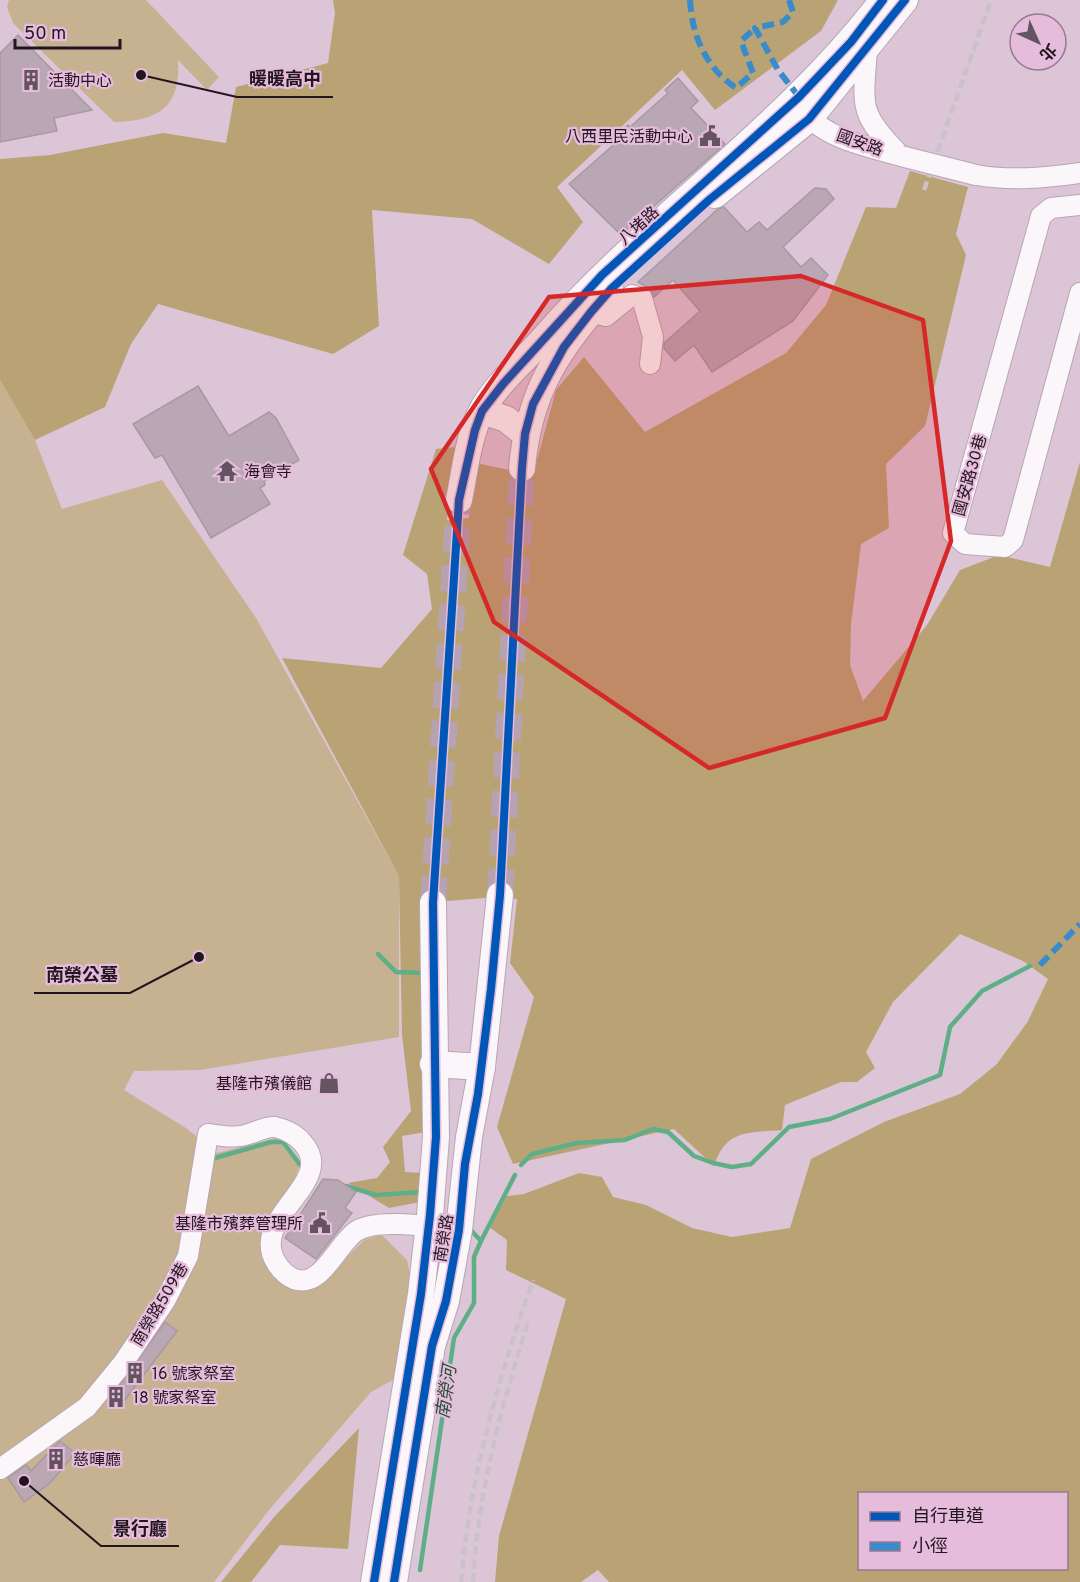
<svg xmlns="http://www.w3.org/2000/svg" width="1080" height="1582" viewBox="0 0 1080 1582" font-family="Overpass,'Noto Sans TC',sans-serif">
	<rect width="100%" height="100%" fill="#dcc5d6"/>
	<g fill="#c6b190">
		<path d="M9 0H146L219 77 207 90 178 60C181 107 159 121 114 122L13 23 7 7Z"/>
		<path d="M0 380 35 440 62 509 162 480 256 618 399 876V1037L200 1070 134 1071 124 1090 186 1128 217 1153 277 1138 300 1164 294 1181 261 1233V1257L273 1277 296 1289 319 1286 365 1239 382 1235 407 1260 412 1283 400 1376 371 1392 269 1510 214 1582H0Z"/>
	</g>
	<g fill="#b9a375" fill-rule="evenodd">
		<path d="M333 0H838L821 31 715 110 682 70 557 187 583 222 549 264 472 219 372 210 379 326 333 354 158 304 131 344 105 407 35 440 0 380V159L50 155 163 133 226 143 236 87 328 63 335 13Z"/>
		<path d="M910 171 968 187 956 234 966 255 925 426 886 464 889 528 861 544 851 624 850 665 863 701 927 625 960 570 999 555 1050 567 1080 462V1582H609L598 1570 581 1582H495L499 1536 566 1299 506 1270 507 1240 489 1227 507 1196 524 1194 579 1173 602 1177 613 1197 646 1205 692 1228 732 1237 790 1228 811 1159 884 1122 960 1094 997 1064 1028 1021 1048 979 1023 961 960 934 893 1002 866 1052 875 1068 857 1082H841L785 1105 782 1130C748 1133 726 1129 714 1166L674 1129 513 1164 497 1127 534 997 510 963 517 899 484 898 422 903 426 1132 402 1136 405 1172 424 1173 420 1202 389 1208 348 1183 377 1178 390 1162 383 1147 411 1111 402 1035 399 876 282 658 381 668 432 609 427 574 403 555 436 449 456 447 447 520 469 518 476 463 533 475 556 390 584 357 645 432 786 353 826 305 866 207 896 208ZM860 1494H1066V1568H860Z"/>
		<path d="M359 1428 348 1549 280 1545 251 1582H221L274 1517Z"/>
	</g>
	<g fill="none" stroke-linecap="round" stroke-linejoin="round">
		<g stroke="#5eaf87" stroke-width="4.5">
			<path d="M378 954 396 972 425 973"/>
			<path d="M215 1158 271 1142H283L301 1166"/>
			<path d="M521 1165 532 1154 577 1143 625 1140 653 1129 668 1132 694 1156 713 1163 732 1167 751 1164 789 1127 830 1119 940 1075 950 1027 982 991 1030 966"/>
			<path d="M346 1186 376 1195 422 1192"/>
			<path d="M481 1241 515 1175"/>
			<path d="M420 1570 454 1338 474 1303V1257L481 1241 468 1227"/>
		</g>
	</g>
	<g fill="#b9a7b4" stroke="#a997a4" stroke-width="1.5">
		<path d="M18 35 92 110 54 118 57 131 0 142V53Z"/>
		<path d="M678 78 698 101 691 108 725 144 621 235 569 184 619 140 615 136 628 125 630 127 668 93 665 90Z"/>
		<path d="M815 188 826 189 834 199 783 247 801 267 811 258 828 275 793 321 712 372 694 345 675 361 664 348V343L700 311 673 280 654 297 650 289 638 282 718 209 724 207 747 232 759 222 767 230Z"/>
		<path d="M198 386 229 436 269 412 276 418 299 460 264 481 265 485 260 488 270 504 211 538 162 455 155 458 133 424Z"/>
		<path d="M323 1179 338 1180 356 1192 345 1208 352 1213 316 1259 285 1238Z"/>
		<path d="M165 1322 177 1331 118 1409 108 1401Z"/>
		<path d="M60 1441 75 1453 50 1483 24 1502 8 1478 26 1465 31 1471Z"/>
	</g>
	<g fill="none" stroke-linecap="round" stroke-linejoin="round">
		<g stroke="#b7a2b2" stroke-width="26" stroke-dasharray="26 13" stroke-linecap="butt">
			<path d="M500 895 522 468"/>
			<path d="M433 903 459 500"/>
		</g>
		<defs>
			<g id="minor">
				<path d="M867 50C863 106 858 113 899 154"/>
				<path d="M804 108C818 138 871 147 901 156"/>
				<path d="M976 175C1011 181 1045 178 1080 173"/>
				<path d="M1080 205 1051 208 1041 216 953 533 965 544 1005 547 1013 540 1080 293"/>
				<path d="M591 312 606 316 632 295 642 298 653 337 650 364"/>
				<path d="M0 1469 87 1407 123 1363 165 1301 188 1256 208 1134C218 1135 230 1138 240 1136 251 1135 264 1126 275 1127 285 1129 296 1135 302 1142 340 1183 246 1217 277 1264 281 1270 287 1276 294 1279 321 1289 337 1245 355 1232 375 1217 435 1227 459 1230"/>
			</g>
			<g id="major">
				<path d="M715 195 809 119 905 0"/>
				<path d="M482 411 506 419 525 434"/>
				<path d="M522 468C529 389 559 348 610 290"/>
				<path d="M459 500C465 471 468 438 481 412 495 385 523 362 543 339 648 218 785 129 883 0"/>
				<path d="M433 1064 482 1067"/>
				<path d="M374 1582 421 1294 430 1215 436 1137 433 903"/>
				<path d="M394 1582 432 1346 446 1301 459 1230 469 1137 482 1067 500 895"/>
			</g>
		</defs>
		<use href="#minor" stroke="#b8a6b3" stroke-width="22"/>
		<use href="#major" stroke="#b8a6b3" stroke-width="28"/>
		<use href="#minor" stroke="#faf6f9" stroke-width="20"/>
		<use href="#major" stroke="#faf6f9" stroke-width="26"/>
		<g stroke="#c9c3c8" stroke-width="4.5" stroke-dasharray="9 4.5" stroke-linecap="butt">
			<path d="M924 190 991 0"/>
			<path d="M461 1582C470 1475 498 1381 533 1280"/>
			<path d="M473 1582C478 1492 501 1408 528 1322"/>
		</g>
		<defs>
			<path id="minor-bridge" d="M901 156 976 175"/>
		</defs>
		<use href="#minor-bridge" stroke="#b8a6b3" stroke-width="22" stroke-linecap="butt"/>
		<use href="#minor-bridge" stroke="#faf6f9" stroke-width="20"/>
		<g stroke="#398bca" stroke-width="6" stroke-dasharray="12 6" stroke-linecap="butt">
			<path d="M690 0C692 36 706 68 736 88L753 73 741 41 755 28"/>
			<path d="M789 0 793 12 783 22 755 28 778 70 799 97"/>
			<path d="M1040 965 1080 924"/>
		</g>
		<defs>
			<g id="cycleway">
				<path d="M374 1582 421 1294 430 1215 436 1137 433 903 459 500 475 430 482 411 503 384 602 275 799 97 851 42 883 0"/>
				<path d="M394 1582 432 1346 446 1301 459 1230 465 1164 478 1094 491 989 500 895 522 468 525 434 533 404 564 347 591 312 612 288 709 200 809 119 905 0"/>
			</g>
		</defs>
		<use href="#cycleway" stroke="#e5bcdb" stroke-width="11"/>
		<use href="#cycleway" stroke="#0057b8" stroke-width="8"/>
	</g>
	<path fill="#d62828" fill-opacity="0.2" stroke="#d62828" stroke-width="4.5" stroke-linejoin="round" d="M801 276 923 320 951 541 885 718 709 768 494 622 431 469 549 297Z"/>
	<defs>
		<symbol id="building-bare" viewBox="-9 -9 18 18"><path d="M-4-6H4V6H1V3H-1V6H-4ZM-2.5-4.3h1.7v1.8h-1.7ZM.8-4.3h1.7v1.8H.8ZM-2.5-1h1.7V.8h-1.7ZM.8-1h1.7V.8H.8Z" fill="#645360" stroke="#e5bcdb" stroke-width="2.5" paint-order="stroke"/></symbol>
		<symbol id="civic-bare" viewBox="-9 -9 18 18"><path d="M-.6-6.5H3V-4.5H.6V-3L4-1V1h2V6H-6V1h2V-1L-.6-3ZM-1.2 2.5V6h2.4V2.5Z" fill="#645360" stroke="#e5bcdb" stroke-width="2.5" paint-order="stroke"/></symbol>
		<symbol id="temple-bare" viewBox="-9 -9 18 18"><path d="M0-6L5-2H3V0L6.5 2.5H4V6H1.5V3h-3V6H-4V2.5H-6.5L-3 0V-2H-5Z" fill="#645360" stroke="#e5bcdb" stroke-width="2.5" paint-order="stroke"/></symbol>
		<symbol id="shop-bare" viewBox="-9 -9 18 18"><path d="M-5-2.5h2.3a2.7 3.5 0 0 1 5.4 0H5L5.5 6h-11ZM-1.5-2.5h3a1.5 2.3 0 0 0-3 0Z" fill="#645360" stroke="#e5bcdb" stroke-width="2.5" paint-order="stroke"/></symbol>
	</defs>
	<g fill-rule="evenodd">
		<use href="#building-bare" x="16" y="65" width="30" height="30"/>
		<use href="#civic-bare" x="695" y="121" width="30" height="30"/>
		<use href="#temple-bare" x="212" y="456" width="30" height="30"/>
		<use href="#shop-bare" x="314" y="1068" width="30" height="30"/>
		<use href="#civic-bare" x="305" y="1208" width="30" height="30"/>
		<use href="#building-bare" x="120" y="1358" width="30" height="30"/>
		<use href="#building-bare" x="101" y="1382" width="30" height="30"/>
		<use href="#building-bare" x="41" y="1444" width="30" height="30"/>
	</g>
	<g text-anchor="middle" stroke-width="4.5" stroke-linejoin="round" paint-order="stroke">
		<g font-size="16" fill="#231520" stroke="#e5bcdb" text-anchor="start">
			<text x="48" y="86">活動中心</text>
			<text x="693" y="142" text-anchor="end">八西里民活動中心</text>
			<text x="244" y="477">海會寺</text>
			<text x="312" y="1089" text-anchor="end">基隆市殯儀館</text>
			<text x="303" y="1229" text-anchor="end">基隆市殯葬管理所</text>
			<text x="152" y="1379">16 號家祭室</text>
			<text x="133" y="1403">18 號家祭室</text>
			<text x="73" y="1465">慈暉廳</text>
		</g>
		<g font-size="16" fill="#231520" stroke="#e5bcdb">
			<text transform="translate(860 142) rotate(20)" y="6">國安路</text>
			<text transform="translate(638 225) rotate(-42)" y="6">八堵路</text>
			<text transform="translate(969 475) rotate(-74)" y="6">國安路30巷</text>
			<text transform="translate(443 1238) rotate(-81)" y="6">南榮路</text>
			<text transform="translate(159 1304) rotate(-59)" y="6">南榮路509巷</text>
		</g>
		<g font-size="18" font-style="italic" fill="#235136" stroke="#e5bcdb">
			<text transform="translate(446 1392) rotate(-82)" y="6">南榮河</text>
		</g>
	</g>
	<path fill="none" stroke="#231520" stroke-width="2" d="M141 75L237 97H333M199 957L130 993H34M24 1481L101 1546H179"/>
	<g fill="#231520" stroke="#e5bcdb" stroke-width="2">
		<circle cx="141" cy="75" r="6"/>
		<circle cx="199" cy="957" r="6"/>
		<circle cx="24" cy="1481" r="6"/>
	</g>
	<g font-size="18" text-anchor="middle" font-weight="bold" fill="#231520" stroke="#e5bcdb" stroke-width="4.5" stroke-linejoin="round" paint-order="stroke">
		<text x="285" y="85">暖暖高中</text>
		<text x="82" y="981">南榮公墓</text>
		<text x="140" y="1535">景行廳</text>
	</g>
	<rect x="858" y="1492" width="210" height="78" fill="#e5bcdb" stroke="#977990" stroke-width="1.5"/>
	<rect x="870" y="1512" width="30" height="9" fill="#0057b8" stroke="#977990" stroke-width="1.5"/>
	<text x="912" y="1522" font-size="18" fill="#231520">自行車道</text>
	<rect x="870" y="1542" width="30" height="9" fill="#398bca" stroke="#977990" stroke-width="1.5"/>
	<text x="912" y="1552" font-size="18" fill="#231520">小徑</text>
	<g transform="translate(1038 42) rotate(135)"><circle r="28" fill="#e5bcdb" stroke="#977990" stroke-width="1.5"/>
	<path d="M0-4.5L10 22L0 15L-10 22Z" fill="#645360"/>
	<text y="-9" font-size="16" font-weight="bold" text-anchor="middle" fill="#231520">北</text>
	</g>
	<path d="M15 39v9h105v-9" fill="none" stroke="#231520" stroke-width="3"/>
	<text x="24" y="39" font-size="18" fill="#231520" stroke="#e5bcdb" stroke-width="4.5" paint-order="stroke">50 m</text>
</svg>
